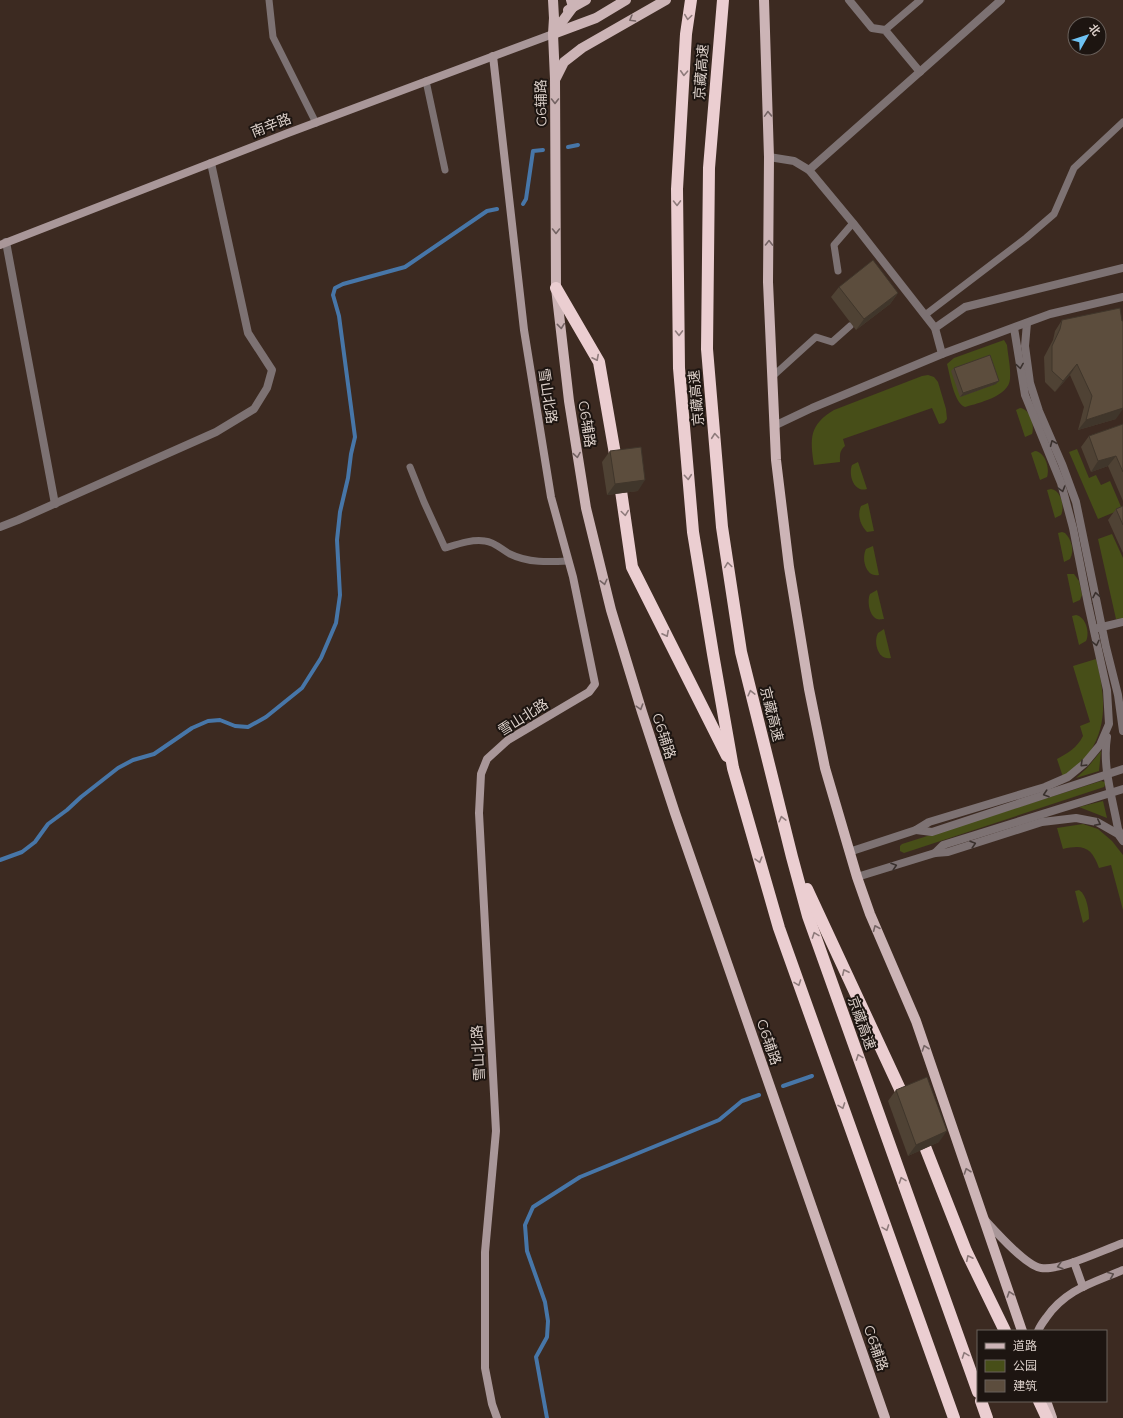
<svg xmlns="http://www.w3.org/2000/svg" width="1123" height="1418" viewBox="0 0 1123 1418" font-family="Montserrat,'Noto Sans SC',sans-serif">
	<rect width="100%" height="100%" fill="#3c2a21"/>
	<g fill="#474e18">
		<path d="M1004 340 1007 345C1008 356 1011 368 1010 379 1009 396 979 403 965 407 954 403 950 375 947 364L954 358Z"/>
		<path d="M928 375 934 377 938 382 946 409 947 419 944 423 939 424 932 408 843 439 845 446C839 451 840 455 840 462L814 465C810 438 809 425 834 410L922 376Z"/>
		<path d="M1020 408C1030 409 1035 425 1032 434L1025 437 1016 410Z"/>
		<path d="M1077 449 1089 478 1096 475 1101 485 1110 481 1122 509 1098 519 1069 452Z"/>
		<path d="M1035 451C1045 452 1050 468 1047 477L1040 480 1031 453Z"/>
		<path d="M858 462 867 489C854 493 848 475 852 465Z"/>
		<path d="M1051 489C1061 490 1065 507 1061 515L1055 518 1047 490Z"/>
		<path d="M868 503 874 531 867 532C860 525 857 514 861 506Z"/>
		<path d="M1062 532 1065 533C1071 539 1075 550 1070 559L1064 562 1058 533Z"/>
		<path d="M1112 534 1123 558V618L1116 619 1098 539Z"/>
		<path d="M873 546 879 575C866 578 861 559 866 549Z"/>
		<path d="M1067 574H1074L1079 581 1082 595 1080 600 1073 603Z"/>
		<path d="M877 590 884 619C882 619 879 620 877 619 869 616 867 600 870 594Z"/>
		<path d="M1076 615C1086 617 1090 633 1086 641L1079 645 1072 616Z"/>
		<path d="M884 629 891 658C878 661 873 642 878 633Z"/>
		<path d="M1096 659C1104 690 1109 723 1090 752 1083 762 1072 770 1063 777L1057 759C1068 753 1077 748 1083 736L1080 726 1090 722 1073 666Z"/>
		<path d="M1101 751 1099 771 1076 778 1087 768Z"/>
		<path d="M1101 781 1105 782V785L1104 787 904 853 900 851V846L902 844Z"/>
		<path d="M1103 801 1107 818 1079 807Z"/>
		<path d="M1083 824 1098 829 1112 841 1123 855V910L1111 865 1099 868C1092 848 1084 844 1063 849L1057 828Z"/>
		<path d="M1079 890C1087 895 1089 911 1089 919L1083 923 1075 891Z"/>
	</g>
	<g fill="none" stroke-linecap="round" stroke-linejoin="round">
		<g stroke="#4776a8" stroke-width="4">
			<path d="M568 147 578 145"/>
			<path d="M523 204 526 199 533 151 543 150"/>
			<path d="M0 860 22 852 35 842 48 824 67 810 81 797 118 768 133 760 154 754 192 728 208 721 220 720 235 726 248 727 266 717 302 688 321 658 336 623 340 595 337 540 340 512 348 478 351 454 355 437 339 316 333 295 335 288 343 284 405 267 487 211 497 209"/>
			<path d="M783 1086 812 1076"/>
			<path d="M547 1418 536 1357 547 1337 548 1321 545 1302 527 1251 525 1225 533 1207 580 1177 719 1120 742 1101 759 1095"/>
		</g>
		<g stroke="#7d7273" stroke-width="7">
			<path d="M269 0 273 37 316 123"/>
			<path d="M885 30 920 0"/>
			<path d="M426 81 445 170"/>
			<path d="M838 271 834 245 853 223"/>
			<path d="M925 315 1026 238 1054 214 1074 168 1123 122"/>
			<path d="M773 376 816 337 832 342 850 326"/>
			<path d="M410 467 424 502 445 548C458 544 472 539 485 541 495 542 502 550 510 554 528 563 549 562 568 561"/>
		</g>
		<g stroke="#7d7273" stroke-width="8">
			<path d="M849 0 872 28 885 30 920 72"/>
			<path d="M769 157 794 161 809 170 853 223 935 328 942 354"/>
			<path d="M809 170 1001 0"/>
			<path d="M6 242 55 504"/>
			<path d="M1027 323 1025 346 1030 383 1039 411 1062 464 1076 502 1106 647 1118 695 1123 731"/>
			<path d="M935 328 965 307 1123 268"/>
			<path d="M774 426 812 408 942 354 1050 314 1123 297"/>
			<path d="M0 527 18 520 216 432 254 409 267 388 272 370 248 333 211 163"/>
			<path d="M1098 628 1123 622"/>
			<path d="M1107 737C1102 767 1113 800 1118 829L1122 837"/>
			<path d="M916 830 932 832 1123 769"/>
			<path d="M849 852 916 830 929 822 1045 787 1068 777 1085 763 1100 745 1109 724 1107 690 1088 604 1073 528 1061 483 1025 395 1014 328"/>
			<path d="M935 853 943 845 1123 789"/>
			<path d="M857 877 935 853 948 852 1042 822 1076 818 1097 822 1118 834 1123 841"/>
		</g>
		<g stroke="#a99799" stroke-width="8">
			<path d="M493 56 524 330 551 497 573 577 595 684 589 692 508 740 487 759 481 774 479 813 496 1131 485 1252V1368L492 1404 497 1418"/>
			<path d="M0 245 288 133 553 34"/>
			<path d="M985 1220C996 1232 1026 1266 1041 1268 1060 1271 1103 1250 1123 1243"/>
			<path d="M1074 1262 1083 1287"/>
			<path d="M1038 1331C1040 1326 1043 1322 1046 1318 1066 1289 1093 1283 1123 1270"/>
		</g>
		<g stroke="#ccb4b6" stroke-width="10">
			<path d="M553 0 554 18 553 34 555 79 556 288 569 401 586 508 611 610 642 712 675 813 885 1418"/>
			<path d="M764 0 769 157 768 282 776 460 789 567 809 689 825 768 857 877 870 914 916 1021 1022 1331"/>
			<path d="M568 10 586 0"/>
			<path d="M553 34 596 18 626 0"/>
			<path d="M553 34 573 7 571 0"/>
			<path d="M556 78 564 62 582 48 666 0"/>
			<path d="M1046 1401 1052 1418"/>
		</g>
		<g stroke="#ebced1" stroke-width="12">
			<path d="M691 0 686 34 677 189 679 368 693 532 713 654 733 768 779 928 954 1418"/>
			<path d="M723 0 709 168 707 349 722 527 741 652 792 857 808 916 978 1392"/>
			<path d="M556 288 599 362 619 477 632 567 727 756"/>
			<path d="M807 889 906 1102"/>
			<path d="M920 1134 966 1251 1005 1331"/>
			<path d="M981 1401 987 1418"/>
			<path d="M1039 1401 1047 1418"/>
		</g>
	</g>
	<g fill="#4f4234">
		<path d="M839 287 898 293 890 304 856 330 831 297Z"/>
		<path d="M1062 320 1116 419 1078 430 1084 407 1070 375 1055 392 1045 382 1044 357 1053 340 1055 331Z"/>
		<path d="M954 368 996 384 960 397 951 371Z"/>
		<path d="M1123 424V501L1108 466 1091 472 1081 447 1089 436Z"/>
		<path d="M610 451 638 491 607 495 602 462Z"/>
		<path d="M1123 506V553L1108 520 1116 509Z"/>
		<path d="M896 1090 939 1142 908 1156 888 1101Z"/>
	</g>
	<g fill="#40362b">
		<path d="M898 293 890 304 856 330 864 319Z"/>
		<path d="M1077 364 1070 375 1055 392 1063 381Z"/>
		<path d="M999 381 996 384 960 397 963 393Z"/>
		<path d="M1123 408V409L1116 419 1078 430 1086 420Z"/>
		<path d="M1116 456 1108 466 1091 472 1098 461Z"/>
		<path d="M645 480 638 491 607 495 615 484Z"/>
		<path d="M947 1131 939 1142 908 1156 916 1145Z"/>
	</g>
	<g fill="#5c4d3d" stroke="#40362b">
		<path d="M873 260 898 293 864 319 839 287Z"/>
		<path d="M1120 308 1122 321H1123V408L1086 420 1092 396 1077 364 1063 381 1052 371V346L1060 329 1062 320Z"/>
		<path d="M990 355 999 381 963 393 954 368Z"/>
		<path d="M1123 424V472L1116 456 1098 461 1089 436Z"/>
		<path d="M641 447 645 480 615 484 610 451Z"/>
		<path d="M1123 506V525L1116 509Z"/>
		<path d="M927 1077 947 1131 916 1145 896 1090Z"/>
	</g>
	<defs><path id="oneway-chevron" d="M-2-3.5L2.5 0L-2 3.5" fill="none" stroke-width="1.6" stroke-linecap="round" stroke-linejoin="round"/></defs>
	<g stroke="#8e7b7b">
		<use href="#oneway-chevron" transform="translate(688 17) rotate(98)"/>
		<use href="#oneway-chevron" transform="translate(684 73) rotate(93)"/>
		<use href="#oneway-chevron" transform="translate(677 203) rotate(89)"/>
		<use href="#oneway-chevron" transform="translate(679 333) rotate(89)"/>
		<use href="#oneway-chevron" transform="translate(596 358) rotate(63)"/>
		<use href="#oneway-chevron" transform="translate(715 436) rotate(-95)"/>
		<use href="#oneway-chevron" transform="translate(688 477) rotate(85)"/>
		<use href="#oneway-chevron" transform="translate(625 513) rotate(82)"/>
		<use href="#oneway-chevron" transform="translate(728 565) rotate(-98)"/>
		<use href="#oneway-chevron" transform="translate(666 634) rotate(63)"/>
		<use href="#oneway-chevron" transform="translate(751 693) rotate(-104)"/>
		<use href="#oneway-chevron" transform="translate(782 819) rotate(-104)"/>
		<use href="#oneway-chevron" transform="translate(759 860) rotate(74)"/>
		<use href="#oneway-chevron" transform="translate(815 935) rotate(-110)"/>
		<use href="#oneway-chevron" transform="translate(845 972) rotate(-115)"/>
		<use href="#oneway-chevron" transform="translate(798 983) rotate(70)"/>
		<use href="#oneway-chevron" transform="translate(859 1057) rotate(-110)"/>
		<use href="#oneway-chevron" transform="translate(842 1106) rotate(70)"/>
		<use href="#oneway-chevron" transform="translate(902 1180) rotate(-110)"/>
		<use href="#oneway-chevron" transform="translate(886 1228) rotate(70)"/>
		<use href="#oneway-chevron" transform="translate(969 1258) rotate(-116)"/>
		<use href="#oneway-chevron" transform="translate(965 1355) rotate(-110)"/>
	</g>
	<g stroke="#746464">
		<use href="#oneway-chevron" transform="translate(632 19) rotate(150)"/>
		<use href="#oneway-chevron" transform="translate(555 101) rotate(90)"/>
		<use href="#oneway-chevron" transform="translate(768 114) rotate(-92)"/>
		<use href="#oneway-chevron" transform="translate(556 231) rotate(90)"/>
		<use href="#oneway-chevron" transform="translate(769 243) rotate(-89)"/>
		<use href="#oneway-chevron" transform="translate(561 326) rotate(84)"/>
		<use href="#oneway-chevron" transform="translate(577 455) rotate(81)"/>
		<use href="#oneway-chevron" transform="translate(604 582) rotate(76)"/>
		<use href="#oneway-chevron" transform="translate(640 707) rotate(73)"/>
		<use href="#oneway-chevron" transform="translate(876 928) rotate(-113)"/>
		<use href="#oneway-chevron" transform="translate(925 1048) rotate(-109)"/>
		<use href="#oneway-chevron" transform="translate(967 1171) rotate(-109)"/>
		<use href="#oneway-chevron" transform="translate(1010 1294) rotate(-109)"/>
	</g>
	<g stroke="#3a312e">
		<use href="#oneway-chevron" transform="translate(1020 366) rotate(81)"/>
		<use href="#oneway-chevron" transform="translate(1053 443) rotate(-113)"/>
		<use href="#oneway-chevron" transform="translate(1062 489) rotate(74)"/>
		<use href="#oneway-chevron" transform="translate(1096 595) rotate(-101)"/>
		<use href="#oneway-chevron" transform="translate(1096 643) rotate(77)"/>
		<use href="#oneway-chevron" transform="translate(1083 764) rotate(136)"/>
		<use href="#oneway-chevron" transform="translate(1046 794) rotate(162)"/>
		<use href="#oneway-chevron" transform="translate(1098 823) rotate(26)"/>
		<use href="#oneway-chevron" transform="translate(973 844) rotate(-18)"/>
		<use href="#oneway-chevron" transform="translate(894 866) rotate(-18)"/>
	</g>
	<g stroke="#5c504e">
		<use href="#oneway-chevron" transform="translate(1060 1266) rotate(164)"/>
		<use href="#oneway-chevron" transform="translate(1111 1275) rotate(-23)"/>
	</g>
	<g text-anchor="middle" stroke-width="4" stroke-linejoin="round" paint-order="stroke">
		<g font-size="14" fill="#dcd0ca" stroke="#1d1511">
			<text transform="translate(701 72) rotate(-86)" y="5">京藏高速</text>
			<text transform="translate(541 103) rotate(-91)" y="5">G6辅路</text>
			<text transform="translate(271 125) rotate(-21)" y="5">南辛路</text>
			<text transform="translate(548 396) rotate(81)" y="5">雪山北路</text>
			<text transform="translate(696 398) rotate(-95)" y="5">京藏高速</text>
			<text transform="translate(587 424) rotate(81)" y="5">G6辅路</text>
			<text transform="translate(772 714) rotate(76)" y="5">京藏高速</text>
			<text transform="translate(523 717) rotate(-32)" y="5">雪山北路</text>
			<text transform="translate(664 736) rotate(72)" y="5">G6辅路</text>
			<text transform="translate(862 1023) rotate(70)" y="5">京藏高速</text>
			<text transform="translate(769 1042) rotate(71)" y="5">G6辅路</text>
			<text transform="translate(478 1053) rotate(-93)" y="5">雪山北路</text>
			<text transform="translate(876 1348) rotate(71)" y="5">G6辅路</text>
		</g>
	</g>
	<rect x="977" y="1330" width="130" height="72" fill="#1d1511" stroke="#69605b"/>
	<rect x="985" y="1343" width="20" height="6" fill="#ccb4b6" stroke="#69605b"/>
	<text x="1013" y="1350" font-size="12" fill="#dcd0ca">道路</text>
	<rect x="985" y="1360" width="20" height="12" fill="#474e18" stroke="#69605b"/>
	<text x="1013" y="1370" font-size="12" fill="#dcd0ca">公园</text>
	<rect x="985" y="1380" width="20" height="12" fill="#5c4d3d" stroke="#69605b"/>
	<text x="1013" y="1390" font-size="12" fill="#dcd0ca">建筑</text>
	<g transform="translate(1087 36) rotate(51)"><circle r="19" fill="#1d1511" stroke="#69605b"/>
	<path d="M0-3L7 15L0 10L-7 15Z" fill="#6ec2f3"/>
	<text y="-6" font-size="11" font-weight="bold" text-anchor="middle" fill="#dcd0ca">北</text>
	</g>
</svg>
